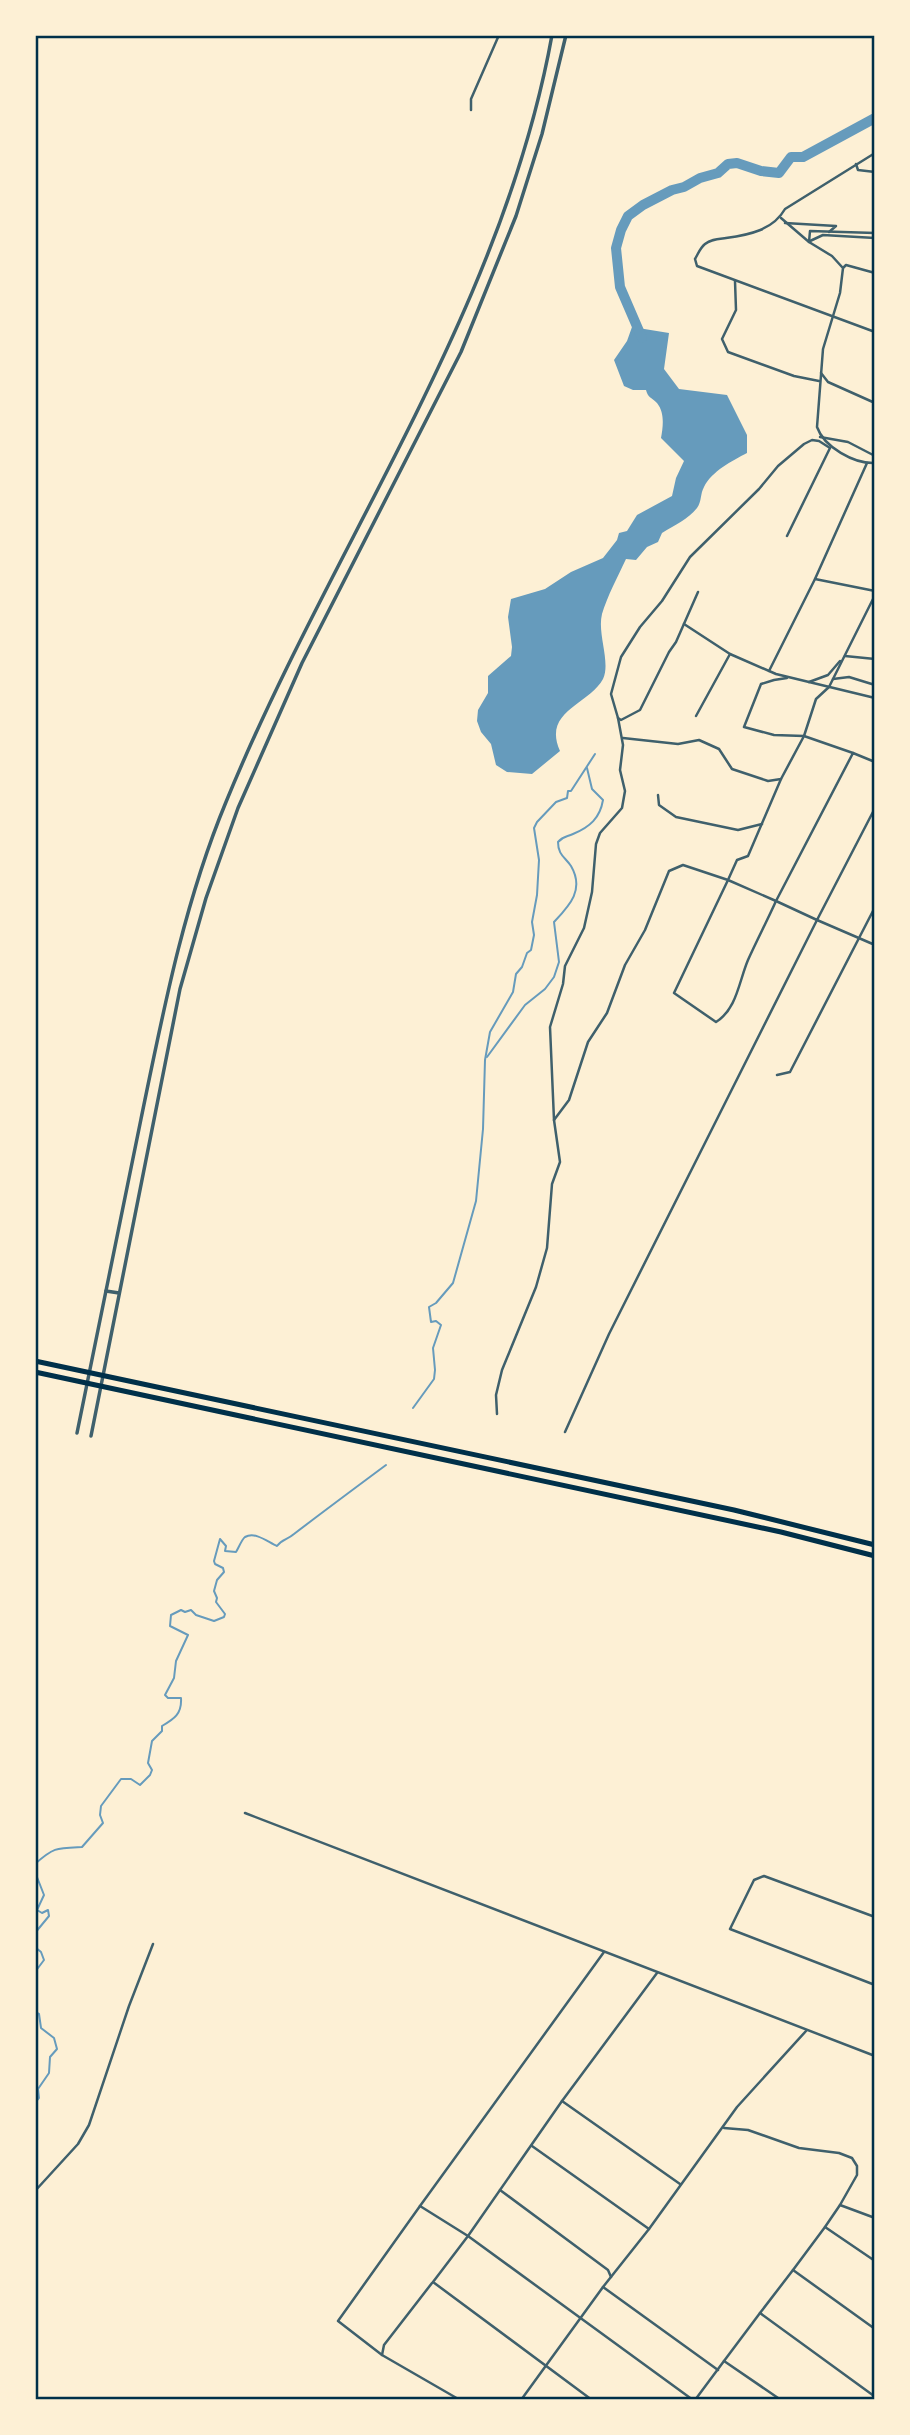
<svg xmlns="http://www.w3.org/2000/svg" width="910" height="2435" viewBox="0 0 910 2435" font-family="Mulish,sans-serif">
	<rect width="100%" height="100%" fill="#fdf0d5"/>
	<path fill="#669bbc" d="M632 327 669 333 664 369 679 389 727 395 747 435V453C732 461 712 471 704 487 700 494 702 501 697 508 688 519 675 525 662 533L658 542 647 547 636 560 626 559C618 576 607 597 602 614 597 634 611 662 603 679 589 705 542 711 560 751L532 774 507 772 496 765 491 744 481 732 477 721 478 710 488 693V676L511 656 512 647 508 617 511 599 545 589 571 572 603 558 617 540 619 533 627 531 637 515 672 496 676 478 684 461 661 438C663 427 665 413 657 403 651 397 648 398 646 390H633L624 386 614 360 627 341Z"/>
	<g fill="none" stroke-linecap="round" stroke-linejoin="round">
		<g stroke="#669bbc" stroke-width="2">
			<path d="M487 1057 525 1005 545 989 554 977 559 962 554 922C569 906 585 890 571 866 565 857 558 855 558 842 563 836 566 837 573 834 590 827 600 818 603 800L592 789 587 768"/>
			<path d="M413 1408 434 1379 435 1370 433 1348 441 1325 436 1321 431 1322 429 1307 436 1303 453 1283 476 1201 483 1129 485 1060 490 1032 513 992 516 974 522 967 527 953 531 950 534 935 532 922 537 895 539 860 534 828 537 822 556 802 567 798 568 791H571L595 754"/>
			<path d="M35 1864C54 1847 57 1848 82 1847L103 1823 100 1815 101 1806 121 1779H131L140 1785 150 1775 152 1770 148 1763 152 1741 162 1731V1726C174 1719 182 1714 181 1698H168L165 1695 174 1678 176 1661 188 1635 170 1626 171 1615 181 1610 185 1612 191 1610 196 1615 214 1621 224 1617 225 1614 216 1602 217 1598 214 1591 217 1580 224 1572 223 1568 215 1564 214 1561 220 1539 226 1546 225 1551 236 1552C238 1549 242 1539 245 1537 256 1531 269 1543 277 1546 282 1539 287 1540 294 1534 324 1511 355 1488 386 1465"/>
			<path d="M35 1872 44 1895 37 1910 42 1913 48 1910 49 1916 35 1933"/>
			<path d="M35 1947 41 1952 44 1960 35 1972"/>
			<path d="M35 2012 39 2014 41 2028 54 2038 57 2049 50 2057 49 2073 38 2089 39 2098 35 2103"/>
		</g>
		<path stroke="#669bbc" stroke-width="10" d="M642 338 620 287 616 248 621 230 628 216 643 205 672 190 684 187 700 178 718 173 728 164 737 163 761 171 779 173 791 157H803L875 118"/>
		<g stroke="#3f606c" stroke-width="2.5">
			<path d="M471 110V99L499 35"/>
			<path d="M875 153 785 209C773 230 749 235 726 238 718 239 711 239 705 244 700 248 698 254 695 259L697 266 875 332"/>
			<path d="M856 164 858 170 875 172"/>
			<path d="M781 218 809 242 810 231 875 233"/>
			<path d="M785 223 836 226 829 232"/>
			<path d="M810 241 823 235 875 238"/>
			<path d="M809 242 832 256 842 267"/>
			<path d="M875 273 846 265 843 268 840 293 823 349 817 427C824 447 854 464 875 463"/>
			<path d="M735 281 736 310 722 339 728 352 794 376 819 381"/>
			<path d="M821 373 828 382 875 403"/>
			<path d="M820 437 848 442 875 456"/>
			<path d="M815 579 875 591"/>
			<path d="M698 592 676 642 669 652 640 710 621 720 618 718 611 694 621 657 640 627 662 601 690 557 759 489 778 466 804 444 812 440 819 441 830 448 787 536"/>
			<path d="M684 624 730 654 776 674 875 698"/>
			<path d="M845 656 875 659"/>
			<path d="M769 671 815 579 867 463"/>
			<path d="M787 678 774 680 761 684 744 727 774 735 804 736 853 753"/>
			<path d="M833 679 849 677 875 685"/>
			<path d="M809 682 828 675 840 661"/>
			<path d="M696 716 730 654"/>
			<path d="M623 738 678 744 699 740 719 749 732 769 768 781 781 779 804 736 816 699 829 687 875 595"/>
			<path d="M875 762 853 753 776 901 817 920 875 808"/>
			<path d="M658 795 659 805 676 817 738 830 762 824"/>
			<path d="M777 1075 790 1072 875 907"/>
			<path d="M554 1120 569 1100 588 1042 607 1013 625 965 645 930 669 871 683 865 728 880 674 993 716 1022C737 1009 739 981 748 960 757 940 767 921 776 901L728 880 737 860 748 856 781 779"/>
			<path d="M497 1414 496 1395 502 1370 536 1287 547 1248 552 1184 560 1162 554 1120 550 1027 563 984 565 966 584 928 592 892 596 844 600 833 622 808 625 791 620 770 623 745 618 718"/>
			<path d="M565 1432 609 1334 817 920 875 945"/>
			<path d="M245 1813 875 2056"/>
			<path d="M875 1917 764 1876 754 1880 730 1929 875 1985"/>
			<path d="M657 1973 562 2101 468 2236 693 2400"/>
			<path d="M562 2101 680 2184"/>
			<path d="M724 2128 748 2130 799 2148 839 2153 852 2158 857 2166V2175L840 2205"/>
			<path d="M532 2146 649 2229"/>
			<path d="M500 2190 608 2270 611 2277"/>
			<path d="M35 2191 78 2144 89 2125 129 2006 153 1944"/>
			<path d="M875 2218 840 2205 825 2227 875 2261"/>
			<path d="M825 2227 793 2270 875 2329"/>
			<path d="M793 2270 760 2313 874 2396 875 2395"/>
			<path d="M432 2283 384 2345 382 2355 460 2400"/>
			<path d="M760 2313 724 2361 781 2400"/>
			<path d="M382 2355 338 2321 420 2206"/>
			<path d="M718 2370 603 2287 649 2229 737 2107 806 2031"/>
			<path d="M521 2400 603 2287"/>
			<path d="M592 2400 433 2282 468 2236 420 2206 604 1952"/>
			<path d="M695 2400 724 2361"/>
		</g>
		<g stroke="#3f606c" stroke-width="3.5">
			<path d="M106 1291 119 1293"/>
			<path d="M77 1433C98 1328 120 1224 141 1119 163 1012 184 903 226 802 331 545 502 313 552 35"/>
			<path d="M91 1436 180 989 206 898 238 808 302 663 461 352 516 216 542 134 566 35"/>
		</g>
		<g stroke="#003049" stroke-width="5">
			<path d="M35 1361 734 1510 875 1545"/>
			<path d="M35 1372 781 1532 875 1556"/>
		</g>
	</g>
	<rect width="910" height="2435" fill="none" stroke="#fdf0d5" stroke-width="74"/>
	<rect x="37" y="37" width="836" height="2361" fill="none" stroke="#003049" stroke-width="2.5"/>
</svg>
